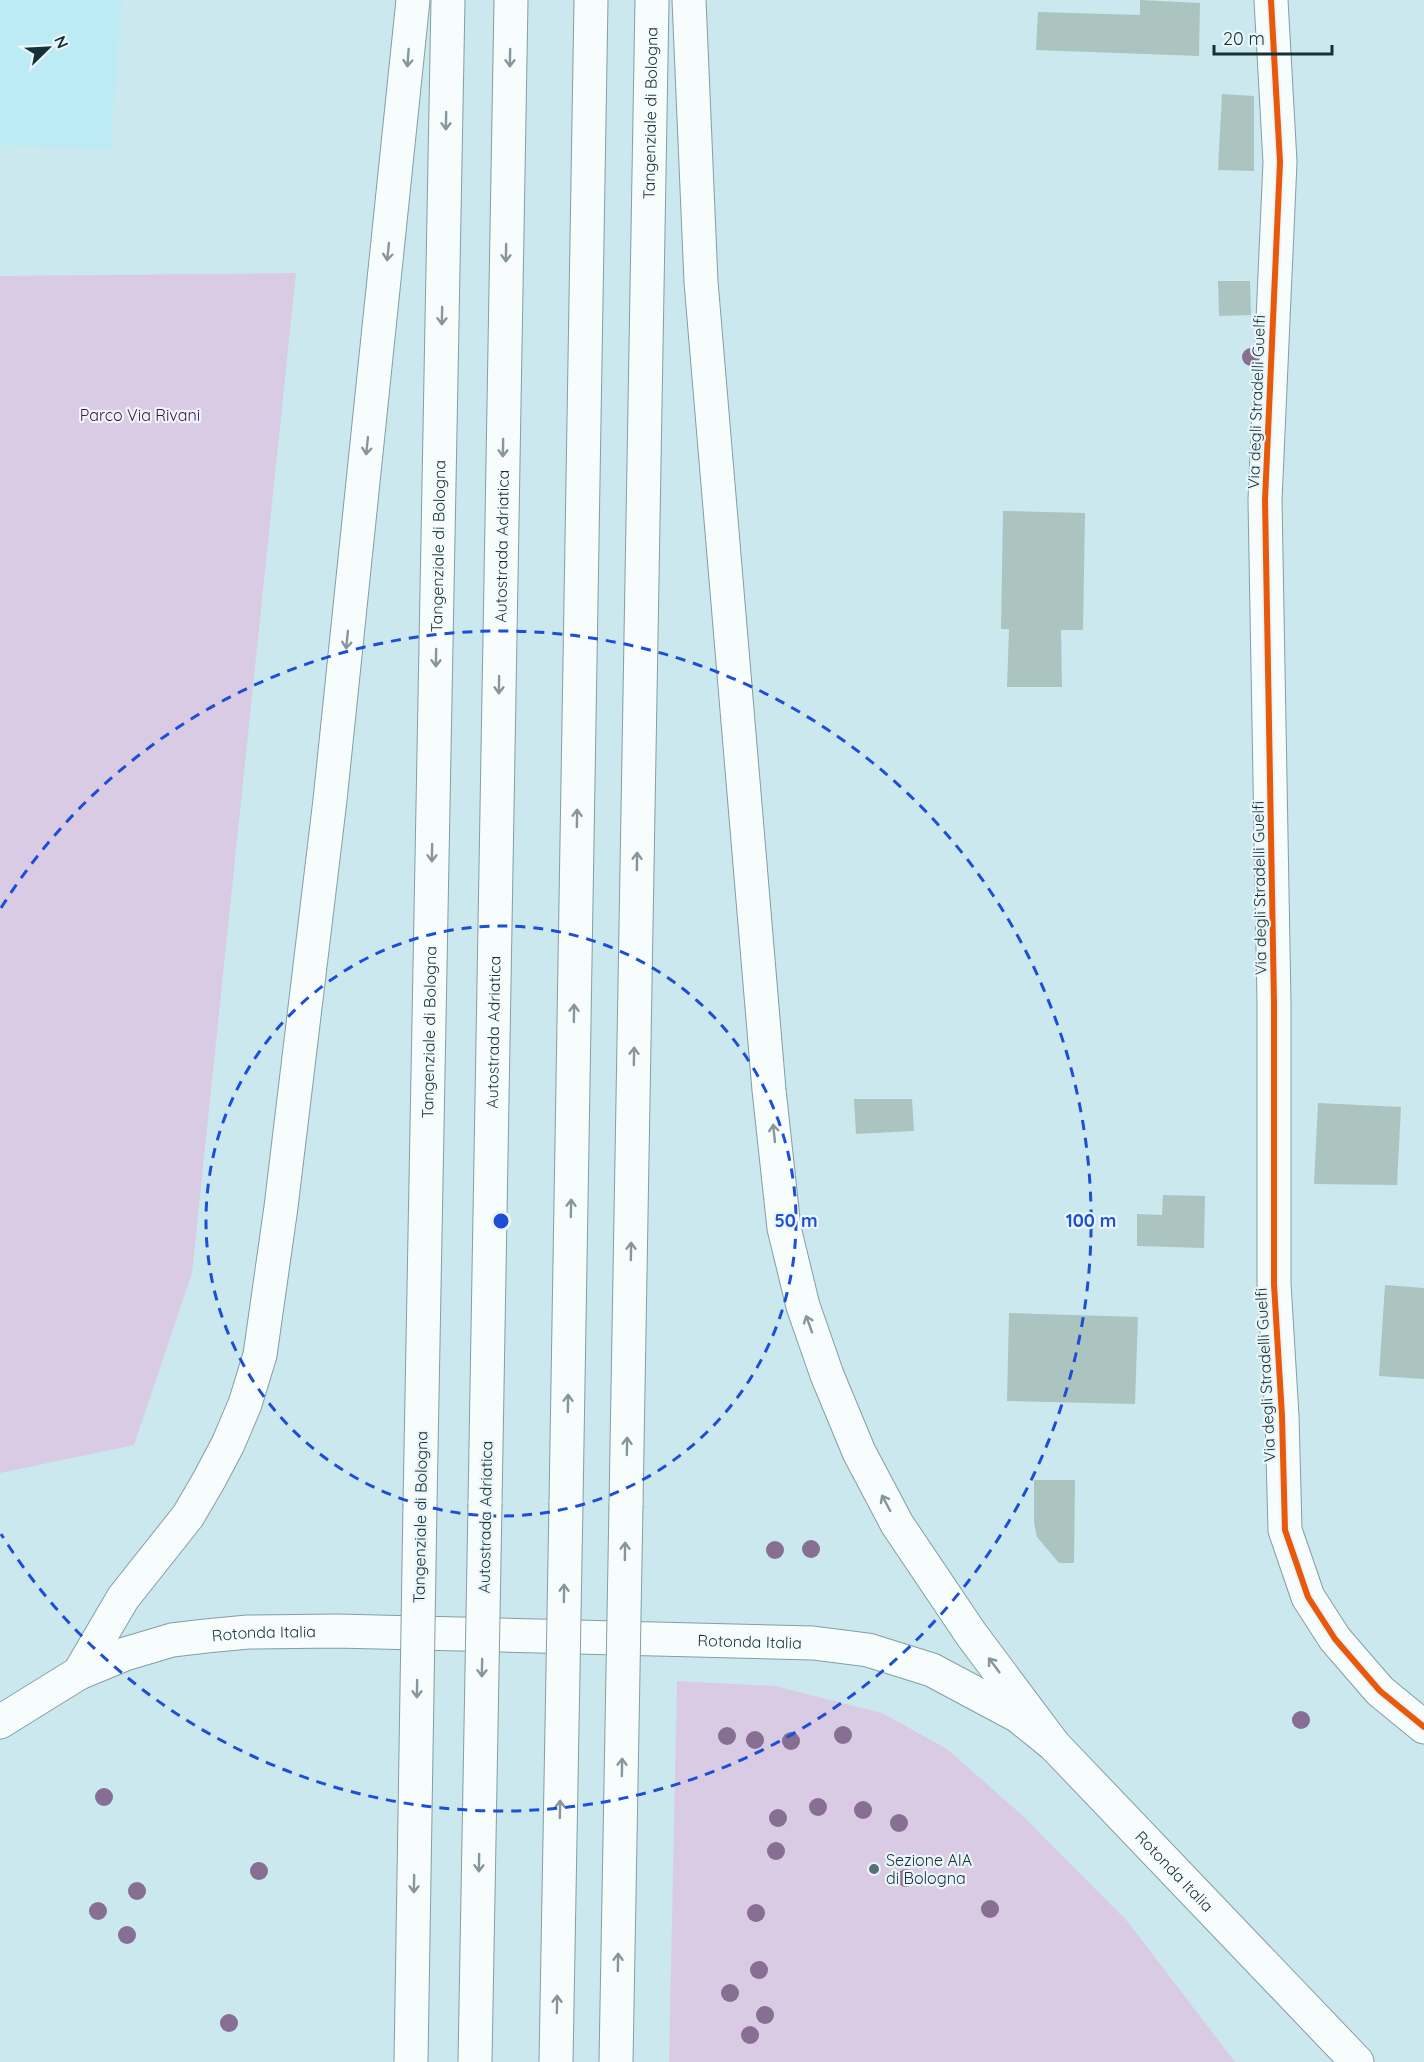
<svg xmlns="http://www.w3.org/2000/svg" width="1424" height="2062" viewBox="0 0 1424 2062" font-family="Quicksand,sans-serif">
	<rect width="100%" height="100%" fill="#cbe8ef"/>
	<path fill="#bceaf5" d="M0 0H122L110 149 0 145Z"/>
	<g fill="#dacbe4">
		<path d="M296 273 192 1273 134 1445 0 1473V276Z"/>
		<path d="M677 1681 775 1686 882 1713 947 1749 1022 1815 1128 1922 1235 2062H669Z"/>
	</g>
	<g fill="#abc4bf">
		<path d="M1140 0 1200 3 1199 56 1036 50 1038 12 1140 15Z"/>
		<path d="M1222 94 1254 96V171L1218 170Z"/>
		<path d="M1218 281H1250L1251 315 1219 316Z"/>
		<path d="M1003 511 1085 513 1083 630H1061L1062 687H1007L1009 629H1001Z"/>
		<path d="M854 1099H912L914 1131 856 1134Z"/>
		<path d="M1318 1103 1401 1107 1397 1185 1314 1184Z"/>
		<path d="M1163 1195 1205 1196 1204 1248 1137 1246V1214L1162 1215Z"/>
		<path d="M1385 1285 1424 1288V1379L1379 1376Z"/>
		<path d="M1009 1313 1138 1317 1135 1404 1007 1401Z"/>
		<path d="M1034 1480H1075L1074 1563H1059L1037 1537 1034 1523Z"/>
	</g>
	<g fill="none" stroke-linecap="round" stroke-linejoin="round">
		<defs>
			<path id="minor" d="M1271 0 1280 162 1265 500 1274 1003V1284L1282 1416 1285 1530 1308 1597 1335 1639 1380 1691 1424 1727"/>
			<g id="major">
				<path id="s1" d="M0 1722 79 1673 125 1654 172 1640 206 1636 248 1632 337 1631 813 1643 868 1650 932 1670 1018 1716 1054 1745 1357 2062"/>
			</g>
			<g id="highway">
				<path d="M689 0 701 282 769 1090 784 1228 803 1306 827 1375 859 1452 897 1524 971 1634 1054 1745"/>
				<path d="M566 1503 591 0"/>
				<path id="s2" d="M420 1504 448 0"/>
				<path id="s3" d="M485 1504 511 0"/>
				<path id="s4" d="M626 1505 652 0"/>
				<path d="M79 1673 123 1598 188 1516 209 1480 228 1444 245 1404 260 1355 281 1207 330 800 413 0"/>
			</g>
		</defs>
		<use href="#minor" stroke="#849ea4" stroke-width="35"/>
		<use href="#major" stroke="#849ea4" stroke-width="35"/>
		<use href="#highway" stroke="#849ea4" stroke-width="35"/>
		<use href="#minor" stroke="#f7fcfd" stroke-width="33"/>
		<use href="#major" stroke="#f7fcfd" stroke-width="33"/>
		<use href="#highway" stroke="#f7fcfd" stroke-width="33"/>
		<defs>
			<g id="highway-bridge">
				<path d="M411 2062 420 1504"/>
				<path d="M475 2062 485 1504"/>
				<path d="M556 2062 566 1503"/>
				<path d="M616 2062 626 1505"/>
			</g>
		</defs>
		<use href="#highway-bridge" stroke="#849ea4" stroke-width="35" stroke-linecap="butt"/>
		<use href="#highway-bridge" stroke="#f7fcfd" stroke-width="33"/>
		<defs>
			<path id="cycleway" d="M1271 0 1280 162 1265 500 1274 1003V1284L1282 1416 1285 1530 1308 1597 1335 1639 1380 1691 1424 1727"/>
		</defs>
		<use href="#cycleway" stroke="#eaf6fa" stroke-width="10"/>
		<use href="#cycleway" stroke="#e8590c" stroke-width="6"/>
	</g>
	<g fill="#876e93">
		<circle cx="1251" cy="357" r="9"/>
		<circle cx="811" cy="1549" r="9"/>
		<circle cx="775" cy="1550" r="9"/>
		<circle cx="1301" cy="1720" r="9"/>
		<circle cx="843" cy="1735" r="9"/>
		<circle cx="727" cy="1736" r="9"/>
		<circle cx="755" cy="1740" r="9"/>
		<circle cx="791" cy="1741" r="9"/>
		<circle cx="104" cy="1797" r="9"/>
		<circle cx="818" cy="1807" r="9"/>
		<circle cx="863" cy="1810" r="9"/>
		<circle cx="778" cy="1818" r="9"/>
		<circle cx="899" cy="1823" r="9"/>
		<circle cx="776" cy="1851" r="9"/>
		<circle cx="259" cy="1871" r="9"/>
		<circle cx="906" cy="1878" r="9"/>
		<circle cx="137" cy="1891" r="9"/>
		<circle cx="990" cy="1909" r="9"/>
		<circle cx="98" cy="1911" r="9"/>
		<circle cx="756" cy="1913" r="9"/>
		<circle cx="127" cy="1935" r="9"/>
		<circle cx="759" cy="1970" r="9"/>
		<circle cx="730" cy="1993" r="9"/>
		<circle cx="765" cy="2015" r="9"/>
		<circle cx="229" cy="2023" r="9"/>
		<circle cx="750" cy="2035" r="9"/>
	</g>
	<defs><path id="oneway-shaft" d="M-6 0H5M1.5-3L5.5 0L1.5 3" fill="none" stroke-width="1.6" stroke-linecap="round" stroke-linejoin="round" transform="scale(1.5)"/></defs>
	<g stroke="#86969a">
		<use href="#oneway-shaft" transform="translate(408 58) rotate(94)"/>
		<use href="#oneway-shaft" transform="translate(510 58) rotate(91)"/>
		<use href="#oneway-shaft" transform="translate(446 121) rotate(91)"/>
		<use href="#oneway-shaft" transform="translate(388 252) rotate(96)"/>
		<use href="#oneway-shaft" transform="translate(506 253) rotate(91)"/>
		<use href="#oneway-shaft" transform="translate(442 316) rotate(91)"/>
		<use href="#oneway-shaft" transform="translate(367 446) rotate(96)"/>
		<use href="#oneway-shaft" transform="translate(503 448) rotate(91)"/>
		<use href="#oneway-shaft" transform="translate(347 640) rotate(96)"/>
		<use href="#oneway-shaft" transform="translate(436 658) rotate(91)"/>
		<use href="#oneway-shaft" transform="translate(499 685) rotate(91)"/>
		<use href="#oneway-shaft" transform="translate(577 818) rotate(-89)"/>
		<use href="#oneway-shaft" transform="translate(432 853) rotate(91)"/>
		<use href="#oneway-shaft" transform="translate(637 861) rotate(-89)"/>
		<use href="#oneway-shaft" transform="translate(574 1013) rotate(-89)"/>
		<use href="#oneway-shaft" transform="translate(634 1056) rotate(-89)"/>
		<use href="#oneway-shaft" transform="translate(774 1133) rotate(-96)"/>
		<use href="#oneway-shaft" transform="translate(571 1208) rotate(-89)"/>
		<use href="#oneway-shaft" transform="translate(631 1251) rotate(-89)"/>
		<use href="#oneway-shaft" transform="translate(809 1324) rotate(-110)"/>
		<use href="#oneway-shaft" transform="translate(568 1403) rotate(-89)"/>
		<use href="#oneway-shaft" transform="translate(627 1446) rotate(-89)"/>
		<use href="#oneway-shaft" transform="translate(886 1503) rotate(-118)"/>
		<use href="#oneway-shaft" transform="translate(625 1551) rotate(-89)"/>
		<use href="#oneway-shaft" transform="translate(564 1593) rotate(-89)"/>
		<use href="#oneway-shaft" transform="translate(994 1665) rotate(-127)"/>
		<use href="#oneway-shaft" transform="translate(482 1668) rotate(91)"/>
		<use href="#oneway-shaft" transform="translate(417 1689) rotate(91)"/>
		<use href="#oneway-shaft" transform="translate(622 1767) rotate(-89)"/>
		<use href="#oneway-shaft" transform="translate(560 1809) rotate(-89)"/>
		<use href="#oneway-shaft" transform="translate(479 1863) rotate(91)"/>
		<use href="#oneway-shaft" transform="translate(414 1884) rotate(91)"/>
		<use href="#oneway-shaft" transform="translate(618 1962) rotate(-89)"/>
		<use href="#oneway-shaft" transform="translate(557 2004) rotate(-89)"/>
	</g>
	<g fill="none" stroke="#1d4ed8" stroke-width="3" stroke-dasharray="10 8">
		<circle cx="501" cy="1221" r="295"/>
		<path d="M1 908A590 590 0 1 1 1 1534"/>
	</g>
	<circle fill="#557177" stroke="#eaf6fa" stroke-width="2" cx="874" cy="1869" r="6"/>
	<g text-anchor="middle" stroke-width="4.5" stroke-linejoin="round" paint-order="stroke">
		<g font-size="16" fill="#153137" stroke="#eaf6fa">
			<text dy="6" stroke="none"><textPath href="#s4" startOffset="1392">Tangenziale di Bologna</textPath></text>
			<text transform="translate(1256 402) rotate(-88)" y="6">Via degli Stradelli Guelfi</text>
			<text dy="6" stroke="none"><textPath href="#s2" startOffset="958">Tangenziale di Bologna</textPath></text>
			<text dy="6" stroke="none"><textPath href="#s3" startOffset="958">Autostrada Adriatica</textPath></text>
			<text transform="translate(1259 888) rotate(-91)" y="6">Via degli Stradelli Guelfi</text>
			<text dy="6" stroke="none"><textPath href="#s2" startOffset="472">Tangenziale di Bologna</textPath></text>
			<text dy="6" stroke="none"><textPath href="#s3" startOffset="472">Autostrada Adriatica</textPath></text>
			<text transform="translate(1265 1375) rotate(-93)" y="6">Via degli Stradelli Guelfi</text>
			<text transform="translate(420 1517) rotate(-89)" y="6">Tangenziale di Bologna</text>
			<text transform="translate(485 1517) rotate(-89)" y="6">Autostrada Adriatica</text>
			<text dy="6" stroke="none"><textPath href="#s1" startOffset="284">Rotonda Italia</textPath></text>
			<text dy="6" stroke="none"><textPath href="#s1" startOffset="770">Rotonda Italia</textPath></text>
			<text dy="6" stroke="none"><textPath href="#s1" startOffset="1274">Rotonda Italia</textPath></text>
		</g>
		<g font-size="16" fill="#500b47" stroke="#eaf6fa">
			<text x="140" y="421">Parco Via Rivani</text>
		</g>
		<g font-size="16" fill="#153137" stroke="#eaf6fa" text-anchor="start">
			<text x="886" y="1866">Sezione AIA<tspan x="886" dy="18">di Bologna</tspan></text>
		</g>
	</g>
	<circle cx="501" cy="1221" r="9" fill="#1d4ed8" stroke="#eaf6fa" stroke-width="3"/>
	<g font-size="18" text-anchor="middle" font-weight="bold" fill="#1d4ed8" stroke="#eaf6fa" stroke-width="4.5" stroke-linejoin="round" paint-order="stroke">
		<text x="796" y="1227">50 m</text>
		<text x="1091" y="1227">100 m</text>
	</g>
	<g transform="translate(48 48) rotate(66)" stroke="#eaf6fa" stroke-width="4.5" paint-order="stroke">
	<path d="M0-4.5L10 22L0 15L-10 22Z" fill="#153137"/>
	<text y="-9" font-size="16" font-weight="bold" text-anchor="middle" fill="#153137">N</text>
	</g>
	<path d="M1214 45v9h118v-9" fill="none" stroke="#153137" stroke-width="3"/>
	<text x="1223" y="45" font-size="18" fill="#153137" stroke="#eaf6fa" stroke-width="4.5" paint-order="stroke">20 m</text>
</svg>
